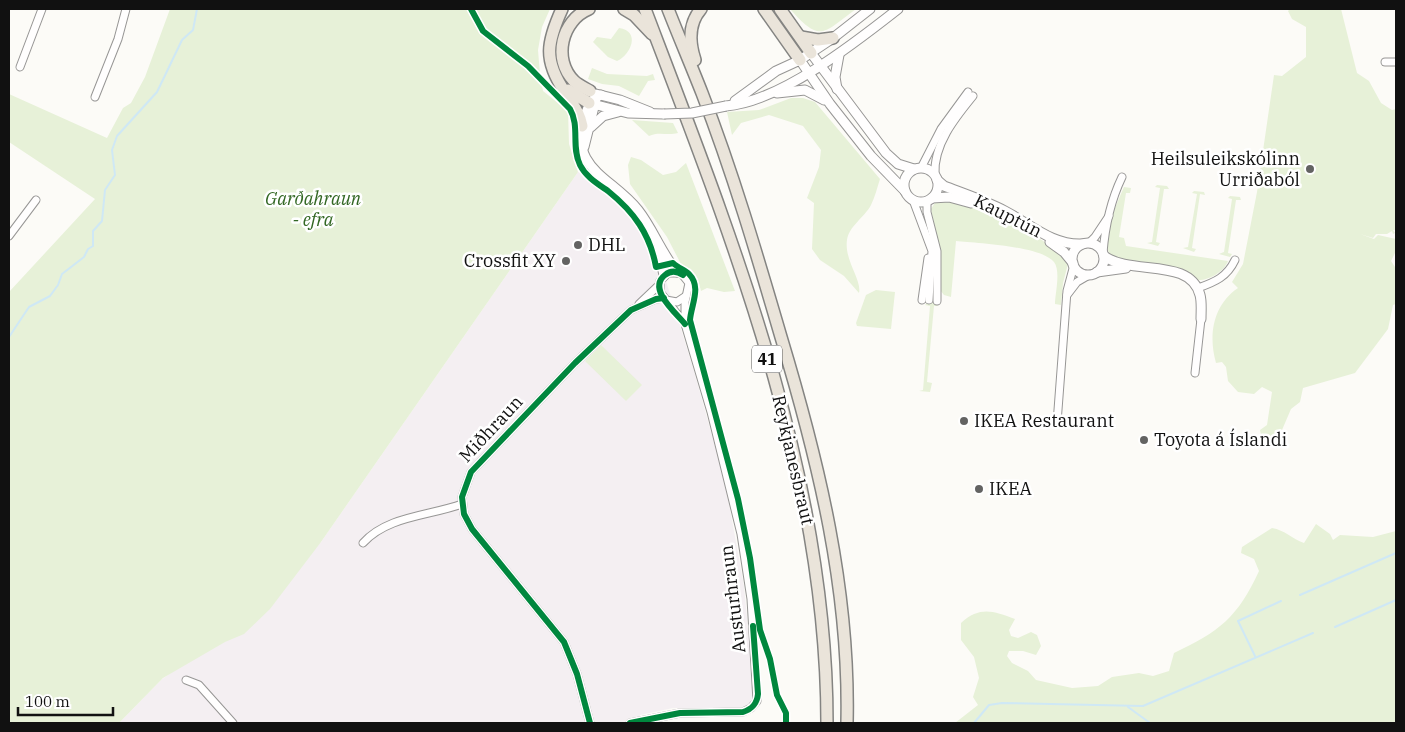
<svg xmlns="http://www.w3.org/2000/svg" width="1405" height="732" viewBox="0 0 1405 732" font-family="'IBM Plex Serif',serif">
	<rect width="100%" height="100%" fill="#fcfbf7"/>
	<path fill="#f4eff2" d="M595 170 649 226 694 371 725 482 744 586 753 682 752 704 740 708H673L640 715 639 723H119L161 680 223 635 321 542 578 172Z"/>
	<g fill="#e7f1d8">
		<path d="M170 9H550L542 27 538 50 540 74 543 91 568 111 569 144 578 172 321 542 270 609 244 634 225 642 163 678 119 723H9V292L95 199 9 142V94L107 138 123 108 131 103 145 77Z"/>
		<path d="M790 9H856C823 33 821 44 790 9Z"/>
		<path d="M1290 9H1341L1357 73 1369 81 1381 103 1392 110 1396 109V230H1393L1395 233 1393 234 1392 231 1387 234H1376L1373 238 1360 234 1374 239 1378 235 1396 239V251L1391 261 1395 267 1396 256V304L1393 305 1388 329 1355 373 1303 388 1300 402 1291 409 1279 437 1272 440 1261 435 1260 430 1267 425 1272 392 1262 387 1254 394 1238 392 1228 381 1226 367 1222 362 1216 363C1208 335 1213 305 1238 288L1232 282 1243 264 1257 192 1274 75 1282 76 1306 57V27L1292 19 1288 11Z"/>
		<path d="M619 28C641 31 631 55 617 61L608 57 593 42 597 37 611 39Z"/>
		<path d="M592 68 607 74 647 76 653 74 655 80 648 81 639 96 619 86 602 84 588 79Z"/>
		<path d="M791 98H803L815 102 880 179C877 188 875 197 871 205 864 218 849 226 847 240 844 260 862 280 859 293L844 276 820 260 812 249 814 203 807 198 819 167 821 150 803 126 769 115 741 123 732 135 727 112 759 110Z"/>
		<path d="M632 120 673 123 678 133C667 136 659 131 649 136Z"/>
		<path d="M631 157 641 160 663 175 676 172 686 163 735 291 724 292 707 288 701 291 698 279 691 269 682 266 667 237 630 184 628 165Z"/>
		<path d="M1157 185 1167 186 1169 189H1164L1156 242 1160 243 1158 246 1147 243 1152 242 1160 188 1155 187Z"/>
		<path d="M1124 187 1131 188 1130 193H1126L1119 237 1124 238 1126 246 1228 261C1224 272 1208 281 1197 280 1175 260 1155 268 1128 263 1122 262 1116 258 1110 255 1100 239 1117 203 1124 187Z"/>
		<path d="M1194 191 1204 192 1205 195 1200 194 1192 248 1196 249 1194 252 1183 248 1188 247 1197 194 1192 193Z"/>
		<path d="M1230 196 1240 197 1241 200H1236L1228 253 1232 254 1230 257 1219 254 1224 252 1232 199 1228 198Z"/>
		<path d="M936 201C950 199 964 205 977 210 1012 221 1041 237 1069 260L1063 283 1061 305 1055 304C1055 294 1061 271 1054 262 1041 246 976 243 956 241L951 297 944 295 940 290V254L931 209Z"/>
		<path d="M876 290 895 292 891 329 857 326 856 323 866 295Z"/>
		<path d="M928 302 936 303 938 306H934L927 382 932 383 930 392 919 391 923 390 930 306 925 305Z"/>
		<path d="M601 345 642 385 626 401 585 361Z"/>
		<path d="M1316 524 1330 534 1333 540 1340 535 1373 537 1396 531V723H955L978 705 973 697 979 678 974 657 961 640V623C980 606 993 611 1015 619L1009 630 1011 636 1018 638 1031 632 1037 635 1041 646 1036 655 1023 651H1009L1007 656 1012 663 1028 671 1036 680 1072 688 1098 686 1112 677 1139 673 1153 676 1169 671 1174 653C1219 632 1238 617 1259 571L1254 559 1241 553 1242 547 1272 528C1285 530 1292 539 1304 543Z"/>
	</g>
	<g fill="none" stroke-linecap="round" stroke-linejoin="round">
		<g stroke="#cfe8f5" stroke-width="2">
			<path d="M9 337 29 307 50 296 58 285 62 274 84 257 88 249 93 246V231L102 221 105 190 115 175 112 150 117 136 157 92 182 40 193 30 197 9"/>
			<path d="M1300 595 1396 553"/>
			<path d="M1335 627 1396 600"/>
			<path d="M1255 656 1238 621 1281 601"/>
			<path d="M1128 707 1150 723"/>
			<path d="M974 723 989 705 1002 703 1143 706 1313 633"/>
		</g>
		<defs>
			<g id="minor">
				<path d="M1385 62H1396"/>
				<path d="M20 67 42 9"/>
				<path d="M95 97 118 39 126 9"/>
				<path d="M921 168 941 129 968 92"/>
				<path d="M935 175C933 145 955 118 973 96"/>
				<path d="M913 200 932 251 929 300"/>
				<path d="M927 201V212L937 251V301"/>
				<path d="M9 236 36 200"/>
				<path d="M1089 243 1095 237 1109 216"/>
				<path d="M1103 253C1105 227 1111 200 1122 177"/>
				<path d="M1198 288C1215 282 1227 277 1235 260"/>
				<path d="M1067 295 1077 282 1089 275"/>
				<path d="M666 300 677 302 686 296"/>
				<path d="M922 300 928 258"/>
				<path d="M639 304 659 285"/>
				<path d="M1195 373 1201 319"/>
				<path d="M1057 423 1067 291 1074 265"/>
				<path d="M363 543C387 516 429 516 462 504"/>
				<path d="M186 680 199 685 233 723"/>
				<path d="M590 723 577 674 564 642 472 529 464 514 462 497 471 472 575 363 631 310 656 299 664 298"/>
				<path d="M630 723 680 713 743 712 751 708 757 701 751 599 741 534 711 412 685 324V302L689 283 681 273H668L660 281V292L685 324"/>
			</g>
			<g id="tertiary">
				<path d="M811 53 886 153 898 164 914 169"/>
				<path d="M800 60 830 104 871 156 905 191"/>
				<path d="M837 89 835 77 839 55"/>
				<path d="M777 93 805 90 824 100"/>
				<path d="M596 94 620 100 650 112"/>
				<path d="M601 95C591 98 589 105 585 115 567 169 612 177 638 210 653 229 661 253 677 272"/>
				<path d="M735 101 776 71 800 60 833 38 870 9"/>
				<path d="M589 103 628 113 664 114"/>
				<path d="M726 106C780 102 856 42 898 9"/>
				<path d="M591 127 603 116 618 112"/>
				<path d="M584 147 596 99"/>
				<circle cx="921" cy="185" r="17"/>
				<path d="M937 180 944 186C965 194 986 201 1005 211 1030 224 1053 246 1083 244"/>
				<path d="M932 198 949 197 971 203"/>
				<path d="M1050 242 1064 252 1073 263"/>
				<circle cx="1088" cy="259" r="16"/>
				<path d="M658 249 664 275"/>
				<path d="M1104 256C1132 276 1190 257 1200 295 1202 302 1201 311 1201 319"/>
				<path d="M1097 272 1126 268"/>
			</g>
			<g id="trunk">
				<path d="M562 9C547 42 543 60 565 92 572 104 579 111 582 126"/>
				<path d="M589 9C562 20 552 59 574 81 578 85 585 88 590 91"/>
				<path d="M624 9 634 15 652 34"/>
				<path d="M645 9C732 238 827 474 827 723"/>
				<path d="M668 9C679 37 691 65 702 93 733 173 757 255 781 337 819 463 850 591 847 723"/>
				<path d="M764 9 800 60"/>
				<path d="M780 9 811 53"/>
				<path d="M801 37 818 40 833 38"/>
				<path d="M695 60C689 42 688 24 701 9"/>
				<path d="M568 90 589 103"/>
			</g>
		</defs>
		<use href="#minor" stroke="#979695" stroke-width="9"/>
		<use href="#tertiary" stroke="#979695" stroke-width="11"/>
		<use href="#trunk" stroke="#848482" stroke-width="14"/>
		<use href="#minor" stroke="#fffefe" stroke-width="7"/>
		<use href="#tertiary" stroke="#fffefe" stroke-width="9"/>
		<use href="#trunk" stroke="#eae4da" stroke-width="11"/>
		<defs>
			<path id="tertiary-bridge" d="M664 114 692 113 726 106"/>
		</defs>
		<use href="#tertiary-bridge" stroke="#979695" stroke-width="11" stroke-linecap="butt"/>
		<use href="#tertiary-bridge" stroke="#fffefe" stroke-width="9"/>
		<defs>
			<g id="cycleway">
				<path d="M471 9 483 31 528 66 570 109C580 126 571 147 580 165 586 177 598 184 608 191 634 212 650 234 656 267L673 263C678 268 685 270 689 274 702 287 691 305 690 320L738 499 750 558 760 630 770 659 777 695 786 713V723"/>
				<path d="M683 275C677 271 671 270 665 275 647 289 676 313 685 324"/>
				<path d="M590 723 577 674 564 642 472 529 464 514 462 497 471 472 575 363 631 310 656 299 664 298"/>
				<path d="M630 723 680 713 743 712C752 709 757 704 758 694L753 626"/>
			</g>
		</defs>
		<use href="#cycleway" stroke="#fff" stroke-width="9"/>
		<use href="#cycleway" stroke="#00873e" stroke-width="6"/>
	</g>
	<g fill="#636362" stroke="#fff" stroke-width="2">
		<circle cx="1310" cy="169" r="5"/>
		<circle cx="578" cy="245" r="5"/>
		<circle cx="566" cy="261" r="5"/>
		<circle cx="964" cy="421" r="5"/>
		<circle cx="1144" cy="440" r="5"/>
		<circle cx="979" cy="489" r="5"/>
	</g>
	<g text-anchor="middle" stroke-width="5" stroke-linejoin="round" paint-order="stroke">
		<rect fill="#fff" stroke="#585858" stroke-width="1" x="752" y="345.5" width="30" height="27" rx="4"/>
		<g font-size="16" font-weight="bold" fill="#111">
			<text x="767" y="365">41</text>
		</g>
		<g font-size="18" fill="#111" stroke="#fff" text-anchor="start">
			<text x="1300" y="165" text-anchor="end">Heilsuleikskólinn<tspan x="1300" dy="21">Urriðaból</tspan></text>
			<text x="588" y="251">DHL</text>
			<text x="556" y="267" text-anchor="end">Crossfit XY</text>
			<text x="974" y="427">IKEA Restaurant</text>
			<text x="1154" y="446">Toyota á Íslandi</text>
			<text x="989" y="495">IKEA</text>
		</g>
		<g font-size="18" font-style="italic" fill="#326723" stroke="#fff">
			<text x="313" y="205">Garðahraun<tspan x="313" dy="21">- efra</tspan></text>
		</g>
		<g font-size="18" fill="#111" stroke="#fff">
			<text transform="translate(1008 216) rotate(27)" y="6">Kauptún</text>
			<text transform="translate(491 429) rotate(-47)" y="6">Miðhraun</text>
			<text transform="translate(793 460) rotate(77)" y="6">Reykjanesbraut</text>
			<text transform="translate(733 599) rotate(-97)" y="6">Austurhraun</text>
		</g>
	</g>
	<rect width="1405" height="732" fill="none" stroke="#111111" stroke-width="20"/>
	<path d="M18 707v8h95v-8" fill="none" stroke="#111111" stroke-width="2.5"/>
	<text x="25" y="707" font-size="15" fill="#111111" stroke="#ffffff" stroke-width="4" paint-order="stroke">100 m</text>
</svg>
